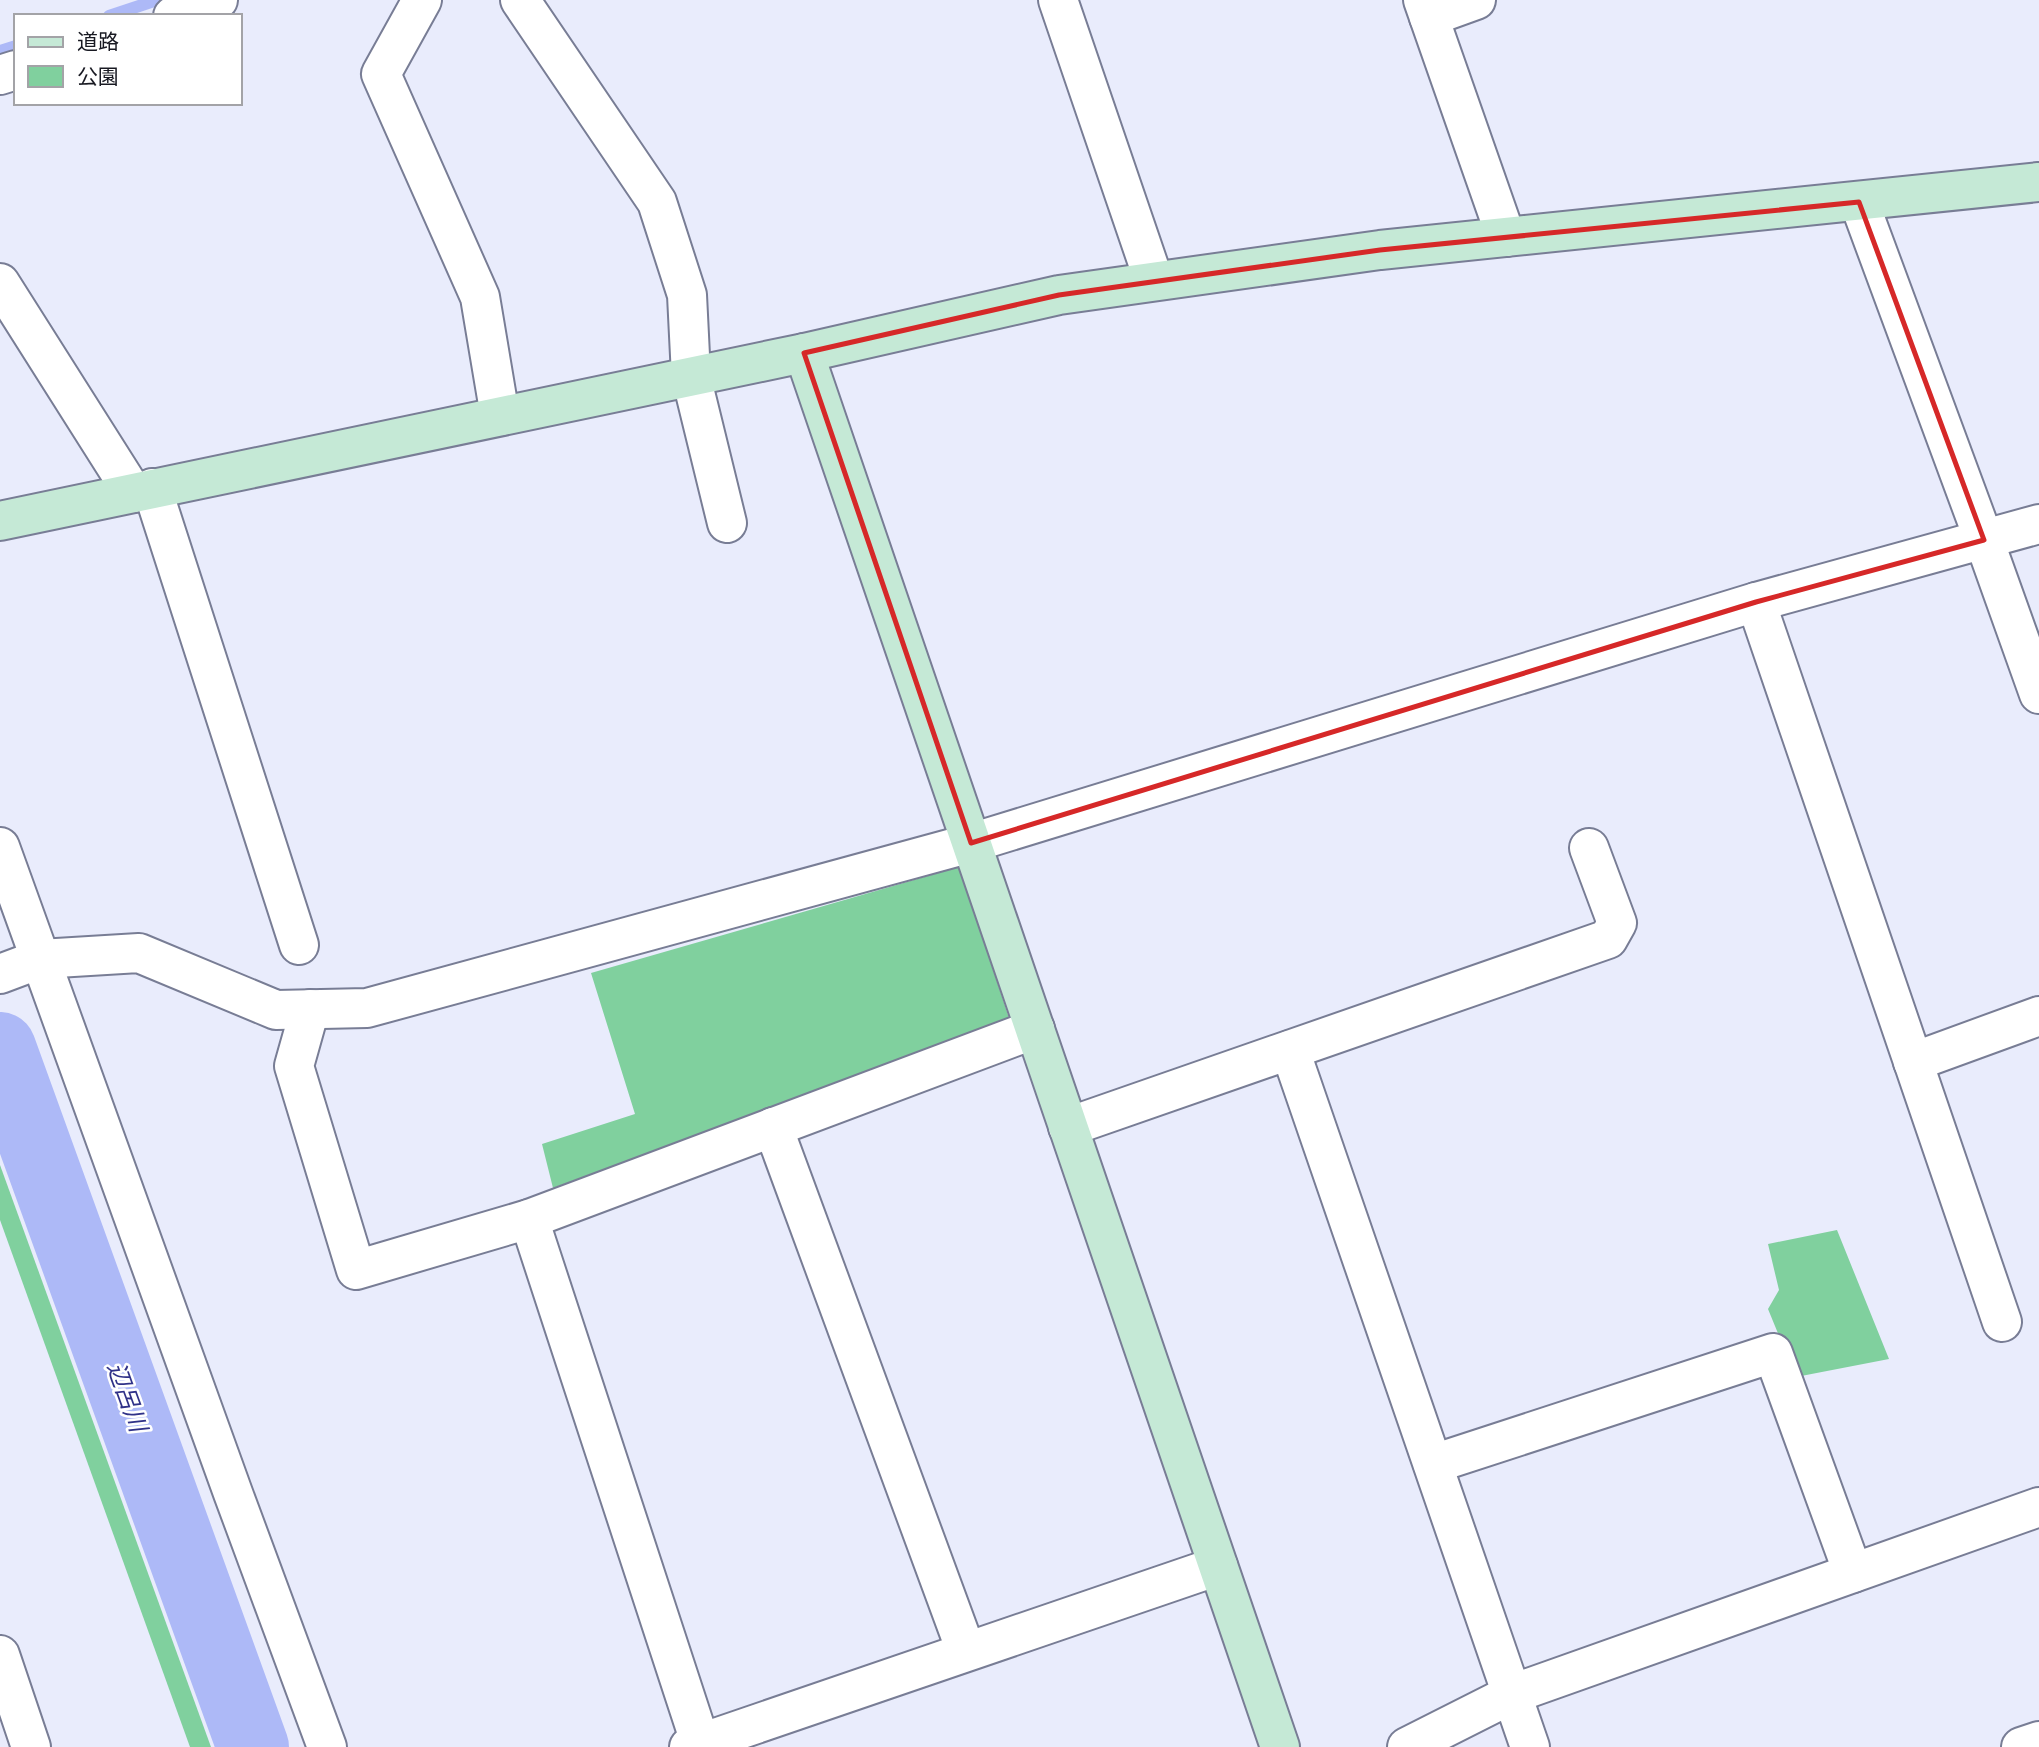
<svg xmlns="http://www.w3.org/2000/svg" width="2039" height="1747" viewBox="0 0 2039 1747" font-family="'Roboto Condensed','Noto Sans JP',sans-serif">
	<rect width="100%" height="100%" fill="#e9ecfc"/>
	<g fill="#80d09e">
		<path d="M959 867 1010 1021 553 1188 542 1144 635 1114 591 973Z"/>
		<path d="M0 1165 211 1747H190L0 1220Z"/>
		<path d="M1837 1230 1889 1359 1796 1377 1768 1309 1779 1290 1768 1244Z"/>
	</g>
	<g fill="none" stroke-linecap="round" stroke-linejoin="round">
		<g stroke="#adb9f7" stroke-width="12">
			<path d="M109 16 157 0"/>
			<path d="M0 51 16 46"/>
		</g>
		<path stroke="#adb9f7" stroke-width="72" d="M0 1048 253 1747"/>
		<defs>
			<g id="street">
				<path d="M422 0 381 74 480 297 500 416"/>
				<path d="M520 0 657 202 687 295 691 376 727 523"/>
				<path d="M1058 0 1154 281"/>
				<path d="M1423 0 1506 237"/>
				<path d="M173 16 218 0"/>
				<path d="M1429 17 1476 0"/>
				<path d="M0 75 16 70"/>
				<path d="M1859 202 1984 540 2039 694"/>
				<path d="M0 283 133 493"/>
				<path d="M152 488 299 945"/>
				<path d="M1756 602 2002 1322"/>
				<path d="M0 847 233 1493 327 1747"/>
				<path d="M0 974 40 959 139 953 276 1010 367 1008 971 843 1756 602 2039 524"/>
				<path d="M310 1009 294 1066 356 1270 529 1219 1035 1029"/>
				<path d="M1290 1050 1530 1747"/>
				<path d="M1913 1062 2039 1016"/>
				<path d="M773 1127 966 1651"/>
				<path d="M1068 1127 1608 939 1617 923 1589 848"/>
				<path d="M529 1219 700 1742"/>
				<path d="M1433 1464 1773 1353 1853 1573"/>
				<path d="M0 1655 31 1747"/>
				<path d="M689 1747 1218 1566"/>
				<path d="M1407 1747 1512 1694 2039 1507"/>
				<path d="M2021 1747 2039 1741"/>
			</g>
			<g id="secondary">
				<path d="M804 353 1280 1747"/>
				<path d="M0 521 804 353 1059 295 1380 250 2039 182"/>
			</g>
		</defs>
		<use href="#street" stroke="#787d95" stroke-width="42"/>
		<use href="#secondary" stroke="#787d95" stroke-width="42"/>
		<use href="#street" stroke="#fff" stroke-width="38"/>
		<use href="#secondary" stroke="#c5e9d6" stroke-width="38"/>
	</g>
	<path fill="none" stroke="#d62828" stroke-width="5" stroke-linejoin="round" d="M1859 202 1984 540 1756 602 971 843 804 353 1059 295 1380 250Z"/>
	<g text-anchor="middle" stroke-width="5" stroke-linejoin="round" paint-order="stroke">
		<g font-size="24" font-style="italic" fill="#2f3188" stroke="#fff">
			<text transform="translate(127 1397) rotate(70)" y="8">辺呂川</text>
		</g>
	</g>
	<rect x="14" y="14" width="228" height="91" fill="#ffffff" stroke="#a3a3a7" stroke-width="2"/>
	<rect x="28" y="37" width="35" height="10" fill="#c5e9d6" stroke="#a3a3a7" stroke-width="2"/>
	<text x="77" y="49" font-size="21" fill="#181922">道路</text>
	<rect x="28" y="66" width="35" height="21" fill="#80d09e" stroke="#a3a3a7" stroke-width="2"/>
	<text x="77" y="84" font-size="21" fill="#181922">公園</text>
</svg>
